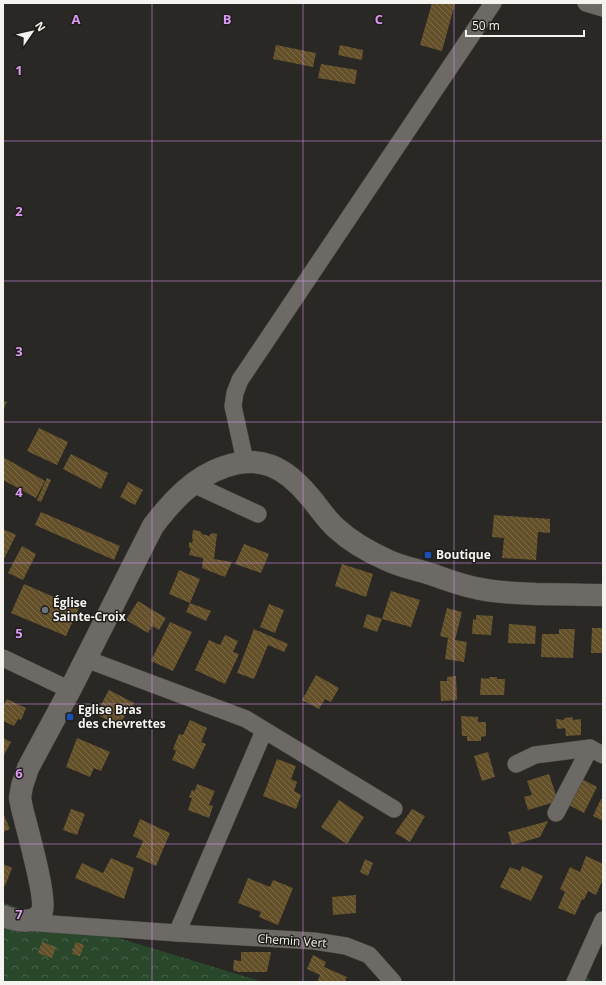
<svg xmlns="http://www.w3.org/2000/svg" width="606" height="985" viewBox="0 0 606 985" font-family="'Open Sans',sans-serif">
	<defs>
		<pattern id="forest-crowns" width="20" height="18" patternUnits="userSpaceOnUse"><rect width="20" height="18" fill="#29482b"/><path d="M2 6a3 3 0 1 1 6 0M12 15a3 3 0 1 1 6 0" fill="none" stroke="#49634a"/></pattern>
		<pattern id="building-back-hatch" width="6" height="6" patternUnits="userSpaceOnUse"><rect width="6" height="6" fill="#64512a"/><path d="M-1 5l2 2M0 0l6 6M5-1l2 2" fill="none" stroke="#7b6a49"/></pattern>
	</defs>
	<rect width="100%" height="100%" fill="#2a2824"/>
	<g fill="url(#forest-crowns)">
		<path d="M3 903 263 982H3Z"/>
		<path d="M580 973 594 982H437L575 981Z"/>
	</g>
	<g fill="url(#building-back-hatch)">
		<path d="M432 3H455L442 51 420 45Z"/>
		<path d="M276 45 316 53 313 67 273 59Z"/>
		<path d="M340 45 363 50 362 60 338 55Z"/>
		<path d="M321 64 357 70 355 84 318 78Z"/>
		<path d="M3 401 7 402 3 410Z"/>
		<path d="M39 428 68 442 57 465 27 451Z"/>
		<path d="M71 454 108 473 101 489 63 469Z"/>
		<path d="M3 457 45 481 36 498 3 480Z"/>
		<path d="M47 478 51 480 41 502 37 500Z"/>
		<path d="M128 482 143 490 135 505 120 497Z"/>
		<path d="M41 512 120 546 114 560 35 525Z"/>
		<path d="M494 515 550 519V533L538 532 536 560 502 558 504 538 492 537Z"/>
		<path d="M3 529 16 535 3 561Z"/>
		<path d="M193 530 200 531 202 534 209 536 212 533 217 534 214 559 232 562 225 577 202 568 203 558 189 555 191 548H189V542L192 543 193 540 192 538Z"/>
		<path d="M244 544 269 554 261 573 235 564Z"/>
		<path d="M22 546 36 554 23 580 8 573Z"/>
		<path d="M342 564 373 574 366 597 335 586Z"/>
		<path d="M179 570 200 579 190 603 211 611 206 621 186 612 190 603 169 594Z"/>
		<path d="M24 584 79 608 66 636 11 613Z"/>
		<path d="M391 591 420 600 411 627 382 619 377 632 363 627 367 614 382 619Z"/>
		<path d="M138 601 166 618 159 630 152 626 148 633 126 620Z"/>
		<path d="M269 604 284 610 275 633 260 627Z"/>
		<path d="M447 608 462 612 455 640 467 642 464 662 445 659 448 638 440 636Z"/>
		<path d="M476 615 493 616 491 635 472 634 473 619 476 620Z"/>
		<path d="M170 622 192 632 173 671 151 661Z"/>
		<path d="M509 624 536 626 535 644 508 643Z"/>
		<path d="M592 628H603V653H591Z"/>
		<path d="M254 629 288 644 284 652 268 645 254 679 237 673Z"/>
		<path d="M559 629H575L573 658 541 657 542 634H559Z"/>
		<path d="M225 635 238 641 233 652 239 654 225 684 195 670 209 640 220 645Z"/>
		<path d="M316 675 339 688 331 702 325 699 319 709 302 700Z"/>
		<path d="M456 676 457 700 441 701 440 681H447V677Z"/>
		<path d="M489 677H497V679H505L504 695H480L481 678 489 679Z"/>
		<path d="M109 690 134 703 129 713 127 712 119 726 96 714Z"/>
		<path d="M7 699 26 708 21 720 18 719 14 726 3 721V706Z"/>
		<path d="M461 716 478 717V722H486V736L481 737V741H467V736H462Z"/>
		<path d="M573 717V720L581 719V735L566 736 565 728 557 729 556 719 564 720V718Z"/>
		<path d="M190 720 207 728 201 742 206 744 194 769 172 760 176 751 173 749 179 734 183 735Z"/>
		<path d="M3 738 11 742 4 755 3 754Z"/>
		<path d="M77 738 110 752 101 771 94 768 90 777 66 767Z"/>
		<path d="M488 752 495 777 482 781 474 756Z"/>
		<path d="M277 759 296 766 291 779 297 782 294 791 301 795 296 809 263 796Z"/>
		<path d="M549 774 558 801 528 810 524 797 532 795 527 781Z"/>
		<path d="M580 778 597 787 584 813 567 804Z"/>
		<path d="M197 784 215 791 209 805 213 806 209 818 188 810 192 798 189 797 192 790 195 791Z"/>
		<path d="M601 799 603 800V821L593 816Z"/>
		<path d="M339 800 364 817 347 844 321 827Z"/>
		<path d="M71 809 85 814 77 835 63 830Z"/>
		<path d="M412 809 425 816 410 842 395 833Z"/>
		<path d="M3 813 10 829 3 832Z"/>
		<path d="M140 819 170 833 156 866 136 857 143 841 133 836Z"/>
		<path d="M548 821 540 837 512 845 508 832Z"/>
		<path d="M586 856 603 864V879L596 895 588 891 584 900 582 899 575 915 558 908 565 892 560 889 570 867 580 872Z"/>
		<path d="M111 858 134 868 124 899 75 878 82 863 103 873Z"/>
		<path d="M365 859 373 863 368 876 360 872Z"/>
		<path d="M3 864 12 868 5 886 3 885Z"/>
		<path d="M522 866 543 876 531 901 500 887 510 867 520 871Z"/>
		<path d="M248 878 270 887 273 880 293 888 278 925 259 917 261 912 238 903Z"/>
		<path d="M356 895V913L333 915 332 897Z"/>
		<path d="M42 942 56 947 52 958 38 953Z"/>
		<path d="M76 942 84 945 80 956 72 954Z"/>
		<path d="M241 952H271L267 972H238L233 970 234 960 241 961Z"/>
		<path d="M313 955 326 962 324 967 347 977 345 982H317L320 975 307 969Z"/>
	</g>
	<g fill="none" stroke-linecap="round" stroke-linejoin="round">
		<defs>
			<g id="minor">
				<path d="M586 3 603 8"/>
				<path d="M245 461 233 406 235 393 240 380 493 3"/>
				<path d="M193 484 258 514"/>
				<path d="M3 658 70 690"/>
				<path d="M86 659 246 719 394 809"/>
				<path d="M516 764 535 755 590 748 603 755"/>
				<path d="M556 813 590 748"/>
				<path d="M24 922 177 933 314 941 346 946 369 955 393 982"/>
				<path d="M177 933 264 731"/>
				<path d="M575 982 603 920"/>
			</g>
			<path id="secondary" d="M3 916C14 920 36 926 42 911 47 898 26 825 22 808L20 798 22 786 28 768 70 690 153 526C172 501 194 477 224 467 260 454 285 467 309 496 318 506 325 518 336 528 350 541 369 552 387 560 399 566 414 569 427 573 443 578 460 585 476 588 496 593 517 593 536 594 559 594 581 595 603 595"/>
		</defs>
		<use href="#minor" stroke="#44433f" stroke-width="18"/>
		<use href="#secondary" stroke="#44433f" stroke-width="23"/>
		<use href="#minor" stroke="#6d6a65" stroke-width="17"/>
		<use href="#secondary" stroke="#6d6a65" stroke-width="22"/>
	</g>
	<path fill="none" stroke="#dc99f4" stroke-width="1" stroke-opacity="0.55" d="M152 3V982M303 3V982M454 3V982M3 141H603M3 281H603M3 422H603M3 563H603M3 704H603M3 844H603"/>
	<g fill="#1a4fb4" stroke="#201e1a" stroke-width="1.5">
		<rect x="424" y="551" width="8" height="8" rx="2"/>
		<rect x="66" y="713" width="8" height="8" rx="2"/>
	</g>
	<circle fill="#6b7280" stroke="#201e1a" stroke-width="1.5" cx="45" cy="610" r="4"/>
	<g text-anchor="middle" stroke-width="3" stroke-linejoin="round" paint-order="stroke">
		<g font-size="12" font-weight="bold" fill="#f4f3f0" stroke="#201e1a" text-anchor="start">
			<text x="436" y="559">Boutique</text>
			<text x="53" y="607">Église<tspan x="53" dy="14">Sainte-Croix</tspan></text>
			<text x="78" y="714">Eglise Bras<tspan x="78" dy="14">des chevrettes</tspan></text>
		</g>
		<g font-size="12" fill="#f4f3f0" stroke="#201e1a">
			<text transform="translate(292 941) rotate(4)" y="4">Chemin Vert</text>
		</g>
	</g>
	<g font-size="13" text-anchor="middle" font-weight="bold" fill="#dc99f4" stroke="#201e1a" stroke-width="3" stroke-linejoin="round" paint-order="stroke">
		<text x="76" y="24">A</text>
		<text x="227" y="24">B</text>
		<text x="379" y="24">C</text>
		<text x="19" y="75">1</text>
		<text x="19" y="216">2</text>
		<text x="19" y="356">3</text>
		<text x="19" y="497">4</text>
		<text x="19" y="638">5</text>
		<text x="19" y="778">6</text>
		<text x="19" y="919">7</text>
	</g>
	<rect width="606" height="985" fill="none" stroke="#f4f3f0" stroke-width="8"/>
	<g transform="translate(32 32) rotate(56)" stroke="#201e1a" stroke-width="3" paint-order="stroke">
	<path d="M0-3L7 15L0 10L-7 15Z" fill="#f4f3f0"/>
	<text y="-6" font-size="11" font-weight="bold" text-anchor="middle" fill="#f4f3f0">N</text>
	</g>
	<path d="M466 30v6h118v-6" fill="none" stroke="#f4f3f0" stroke-width="2"/>
	<text x="472" y="30" font-size="12" fill="#f4f3f0" stroke="#201e1a" stroke-width="3" paint-order="stroke">50 m</text>
</svg>
